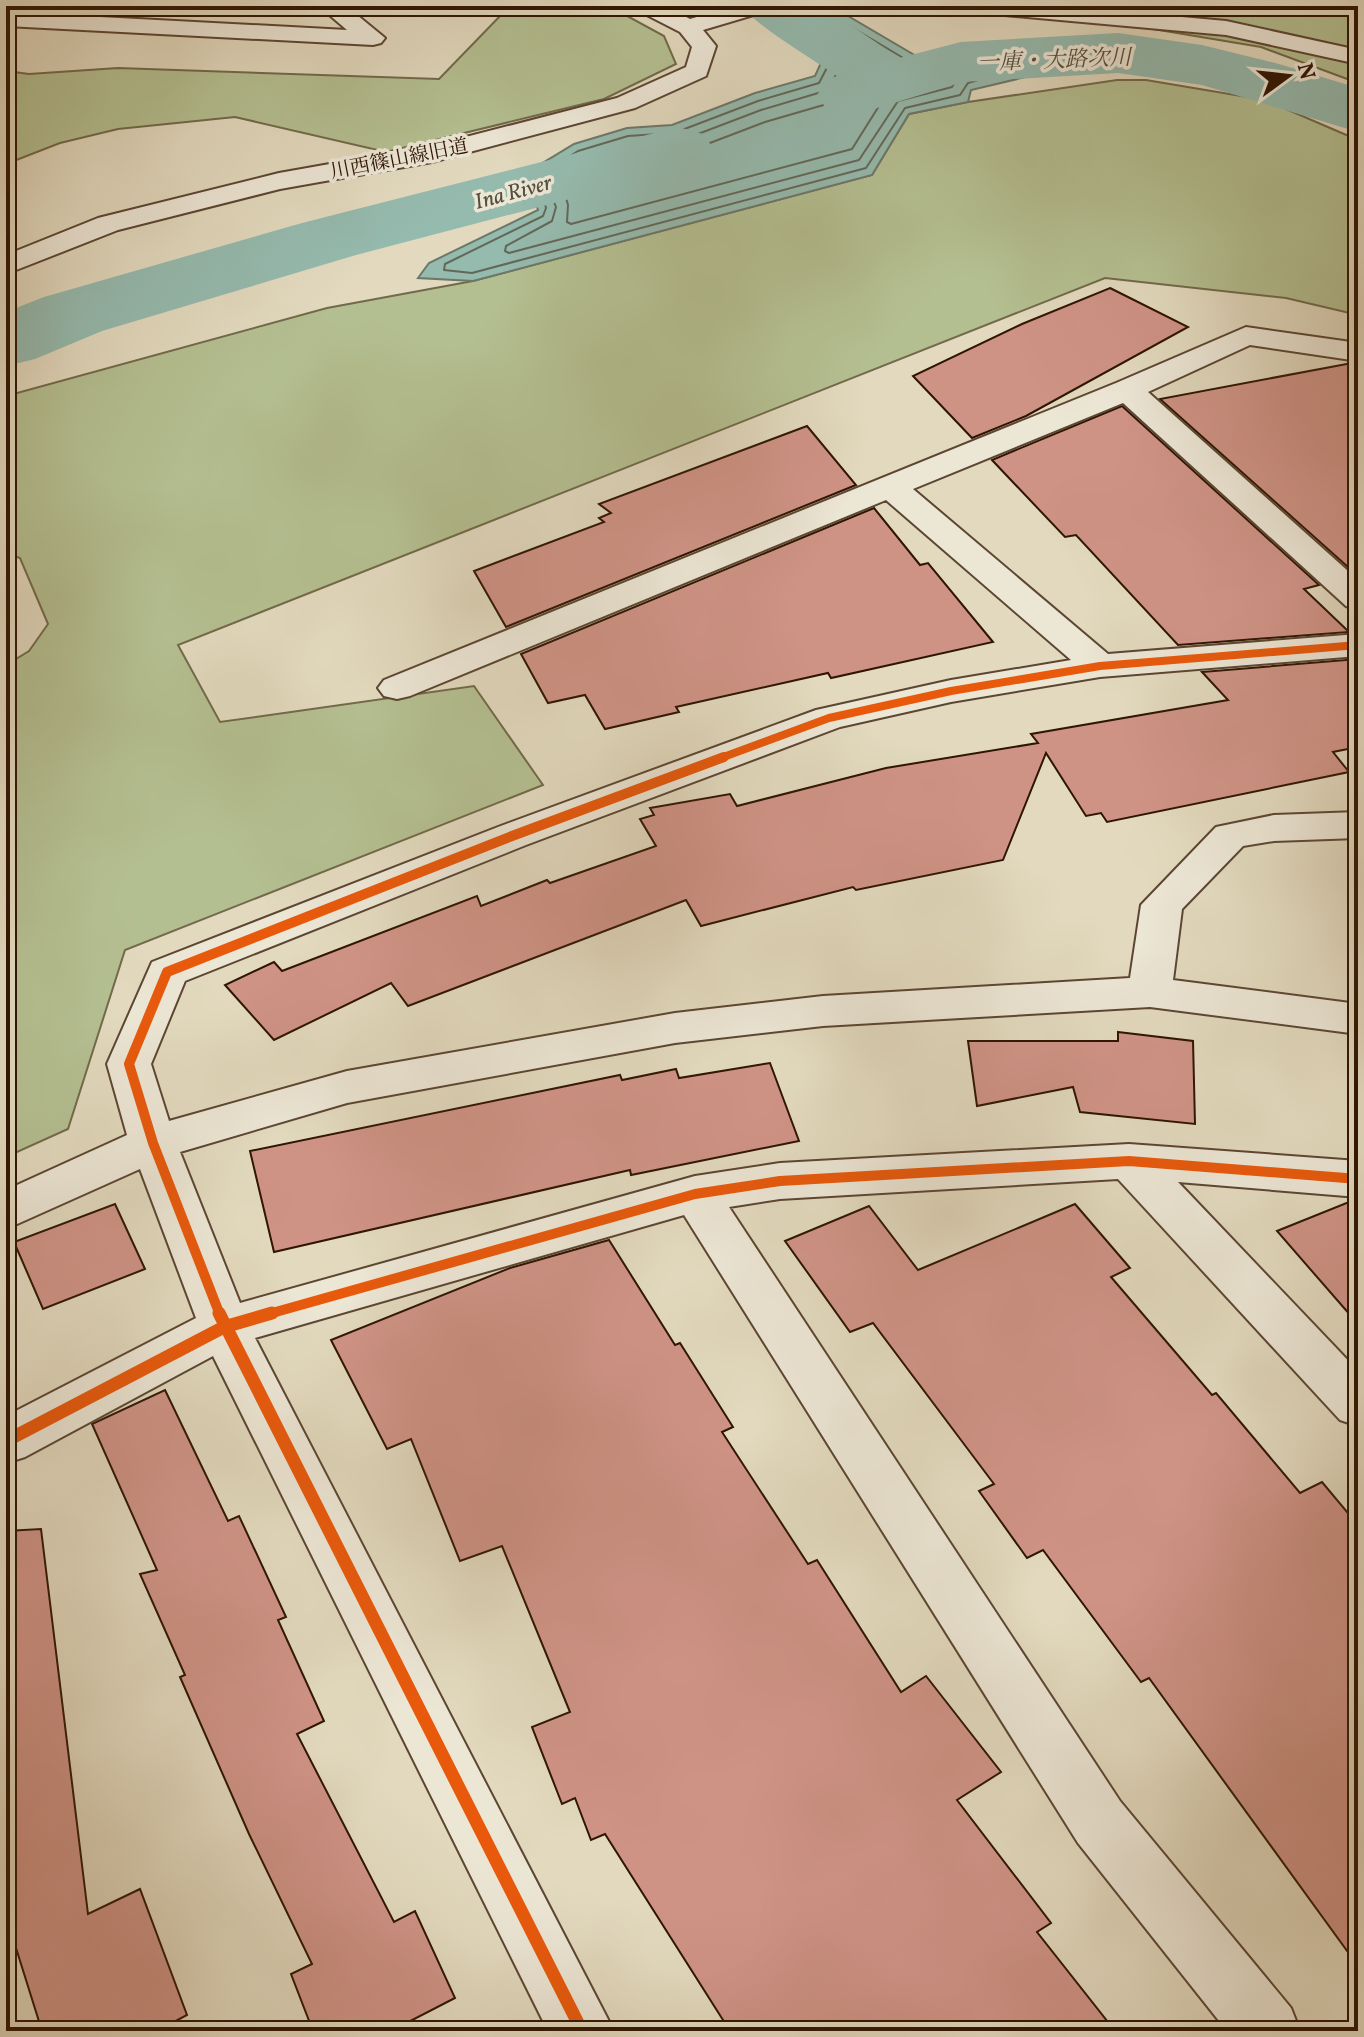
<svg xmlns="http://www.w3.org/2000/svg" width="1364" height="2037" viewBox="0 0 1364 2037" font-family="Vollkorn,'Noto Serif JP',serif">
	<rect width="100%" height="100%" fill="#e2d9be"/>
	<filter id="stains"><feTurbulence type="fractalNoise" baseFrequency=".0025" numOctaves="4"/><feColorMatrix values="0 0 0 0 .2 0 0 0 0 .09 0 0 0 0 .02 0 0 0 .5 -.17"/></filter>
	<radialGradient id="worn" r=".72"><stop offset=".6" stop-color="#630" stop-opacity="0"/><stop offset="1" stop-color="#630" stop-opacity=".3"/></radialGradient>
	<g fill="#b4bf91" stroke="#726a4a" stroke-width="2">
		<path d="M482 6H609L664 36 676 64 604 99 386 152 235 117 118 129 60 143 6 164V71L29 74 118 68 439 79 501 15Z"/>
		<path d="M1014 6H1358V83L1261 47Z"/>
		<path d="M1117 80H1146L1265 100 1358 140V315L1286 298 1105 278 178 645 220 722 474 686 543 785 125 950 68 1129 6 1157V665L29 651 48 624 20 558 6 553V396L327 308 473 281 872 175 909 114 968 102Z"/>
	</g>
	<path fill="#95baae" stroke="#6c786a" stroke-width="2" d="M792 6H831L923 60 990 46 1005 48 1030 76 971 90 968 102 909 114 872 175 473 281 418 278 429 263 538 210 535 200 503 187 574 144 627 128 672 125 755 93 815 76 825 54 803 33 772 12Z"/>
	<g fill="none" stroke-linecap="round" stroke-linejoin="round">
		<g stroke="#626858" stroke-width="2">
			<path d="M788 6 789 13 832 51V58L819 83 758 101 674 133 628 136 578 151 526 183V188L543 197 546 208 543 216 445 264 444 270 472 273 866 168 905 108 960 95 968 83 1012 70 1002 56 990 54 920 68 833 16 829 6"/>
			<path d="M836 32 915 77 955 72 958 77 952 87 898 101 859 160 509 253 505 251 506 246 552 221 556 207 546 182 582 161 630 146 677 142 761 110 825 91C839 75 847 56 834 37Z"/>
			<path d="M857 58 899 84 884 98 852 149 571 224 567 222 568 205 563 187 587 172 632 158 681 154 765 122 827 104 840 92Z"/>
		</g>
		<g fill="#95baae" fill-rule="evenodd">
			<path d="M742 6H823L899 58 961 42 1118 33 1202 45 1279 64 1358 88V132L1202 85 1118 73 963 82 851 116 827 110 817 95 827 80 837 76C814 60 755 25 742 6Z"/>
			<path d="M678 127 703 134 714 149 703 164 356 255 102 331 35 359 6 366V312L44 297 302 223Z"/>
		</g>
	</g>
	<g fill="#cf9386" stroke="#2f1503" stroke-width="2">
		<path d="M1110 288 1188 327 1026 416 972 438 913 376 1022 324Z"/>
		<path d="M1352 363 1358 364V576L1160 399Z"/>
		<path d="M1122 406 1319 585 1304 589 1349 632 1178 645 1076 535 1065 537 992 460Z"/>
		<path d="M807 426 856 485 506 627 474 571 604 522 599 518 611 513 599 504Z"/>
		<path d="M874 508 920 565 928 563 993 642 831 678 828 673 676 707 679 712 605 729 585 695 548 703 521 654Z"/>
		<path d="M1358 659V747L1333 752 1349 772 1107 822 1101 813 1086 816 1046 753 1003 860 856 890 853 887 701 926 686 900 408 1006 391 983 274 1040 225 985 274 962 282 971 477 896 481 906 547 880 550 883 656 846 640 819 654 815 650 808 730 794 737 806 886 768 1038 743 1031 734 1228 700 1202 672Z"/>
		<path d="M1118 1032 1193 1041 1195 1124 1080 1112 1073 1087 977 1106 968 1041H1118Z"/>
		<path d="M770 1063 799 1141 631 1175 630 1170 274 1252 250 1151 620 1075 622 1080 676 1069 679 1078Z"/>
		<path d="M1354 1200H1358V1324L1277 1231Z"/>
		<path d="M115 1204 145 1269 43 1309 14 1242Z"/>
		<path d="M1075 1204 1130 1268 1111 1277 1212 1395 1216 1393 1300 1493 1322 1482 1358 1525V1966L1149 1678 1141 1682 1043 1550 1027 1558 979 1491 994 1484 873 1323 850 1332 785 1241 869 1206 918 1270Z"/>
		<path d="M609 1240 675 1345 680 1343 733 1427 722 1432 808 1564 817 1560 901 1692 926 1676 1001 1772 957 1800 1051 1923 1037 1932 1115 2031H730L605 1834 591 1840 575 1798 562 1804 532 1727 570 1712 502 1546 460 1561 411 1439 387 1449 331 1340 510 1268Z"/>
		<path d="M165 1390 228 1521 239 1516 286 1617 278 1620 324 1721 297 1734 394 1922 415 1911 455 1998 391 2031H313L291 1974 312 1964 249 1834 180 1677 185 1675 140 1574 157 1570 92 1424Z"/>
		<path d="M41 1529 88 1914 140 1889 187 2015 157 2031H42L6 1916V1531Z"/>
	</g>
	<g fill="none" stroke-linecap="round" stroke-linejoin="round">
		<defs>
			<g id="street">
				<path d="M319 6H346L385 38 381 43 373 45 6 26V12L347 30Z"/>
				<path d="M635 6H665L690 19 734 6H771L767 11 703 30 716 46 706 76 635 108 432 162 280 189 118 230 6 274V255L98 218 279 173 431 146 617 98 686 67 692 47 680 32 639 11Z"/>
				<path d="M971 6H1060L1226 21 1358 50V64L1226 35 983 13 975 11Z"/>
				<path d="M1246 327 1358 343V361L1250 345 1148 392 1358 580V610L1346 606 1123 403 913 489 1108 654 1358 634V656L1100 677 951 702 840 727 526 845 185 981 151 1064 169 1121 347 1071 675 1013 823 996 1130 978 1141 905 1216 827 1274 815 1358 812V838L1274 841 1243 846 1182 909 1173 980 1358 1004V1034L1150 1007 823 1026 675 1043 347 1103 180 1152 240 1303 695 1176 780 1163 1129 1144 1358 1161V1197L1178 1182 1358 1371V1426L1340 1420 1118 1179 780 1199 729 1207 1120 1801 1291 2008 1300 2031H1227L1078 1843 684 1215 255 1338 614 2031H548L213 1356 25 1457 6 1463V1416L196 1318 140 1169 6 1229V1190L127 1135 107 1064 152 962 498 827 816 710 951 680 1071 660 886 500 410 696 397 699 384 696 378 688 384 680 1116 383Z"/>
			</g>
		</defs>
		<use href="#street" stroke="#5c4632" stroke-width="4"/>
		<use href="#street" fill="#ece6d5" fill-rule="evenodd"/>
		<defs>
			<path id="cycleway-far2" d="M718 759 829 718 951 691 1100 666 1358 645"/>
			<g id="cycleway-far1">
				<path d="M220 1315 153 1143 129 1064 167 972 512 836 724 757"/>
				<path d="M265 1315 695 1194 780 1181 1129 1161 1358 1179"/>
			</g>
			<g id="cycleway">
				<path d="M219 1313 582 2031"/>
				<path d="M6 1441 224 1327 272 1313"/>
			</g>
		</defs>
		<use href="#cycleway-far2" stroke="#ece6d5" stroke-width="12"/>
		<use href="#cycleway-far1" stroke="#ece6d5" stroke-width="15"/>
		<use href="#cycleway" stroke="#ece6d5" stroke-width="18"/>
		<use href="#cycleway-far2" stroke="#e8590c" stroke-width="8"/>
		<use href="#cycleway-far1" stroke="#e8590c" stroke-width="10"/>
		<use href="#cycleway" stroke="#e8590c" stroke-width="13"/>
	</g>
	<g text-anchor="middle" stroke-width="7" stroke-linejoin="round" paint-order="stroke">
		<g font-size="20" fill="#2f1503" stroke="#ece6d5">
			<text transform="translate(399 158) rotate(-11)" y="7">川西篠山線旧道</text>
		</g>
		<g font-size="22" font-style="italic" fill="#534f3f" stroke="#ece6d5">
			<text transform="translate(1054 59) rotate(-2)" y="8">一庫・大路次川</text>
			<text transform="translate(513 191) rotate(-15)" y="8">Ina River</text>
		</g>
	</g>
	<rect width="1364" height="2037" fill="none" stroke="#e2d9be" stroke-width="32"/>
	<rect x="8" y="8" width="1348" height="2021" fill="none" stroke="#2f1503" stroke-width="4"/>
	<rect x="16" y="16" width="1332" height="2005" fill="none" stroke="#2f1503" stroke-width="2"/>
	<g transform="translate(1288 76) rotate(75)" stroke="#ece6d5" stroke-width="6" paint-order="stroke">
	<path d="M0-6L14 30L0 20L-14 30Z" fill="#2f1503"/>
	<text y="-12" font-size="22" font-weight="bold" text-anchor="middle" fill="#2f1503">N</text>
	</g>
	<rect width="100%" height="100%" filter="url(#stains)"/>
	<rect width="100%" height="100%" fill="url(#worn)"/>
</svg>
